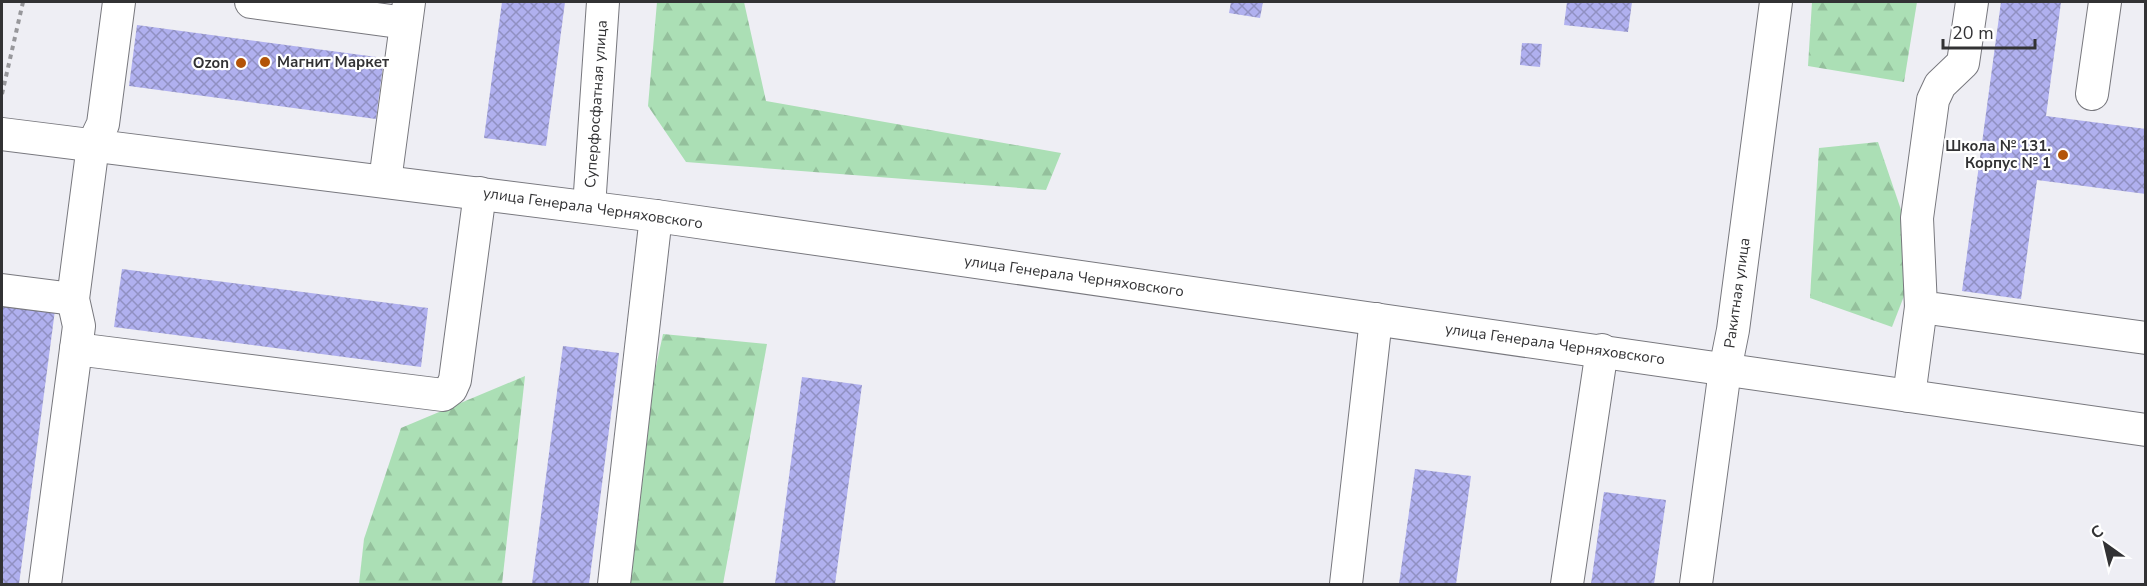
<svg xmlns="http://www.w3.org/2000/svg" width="2147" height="586" viewBox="0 0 2147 586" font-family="'Nunito Sans',sans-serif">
	<defs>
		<pattern id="forest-firs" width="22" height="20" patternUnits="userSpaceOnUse" patternTransform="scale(1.5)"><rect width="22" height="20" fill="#abdfb5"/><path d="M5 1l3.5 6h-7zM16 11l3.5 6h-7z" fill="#94c09c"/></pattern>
		<pattern id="building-cross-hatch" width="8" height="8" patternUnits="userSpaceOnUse" patternTransform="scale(1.5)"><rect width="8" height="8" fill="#b0b0ef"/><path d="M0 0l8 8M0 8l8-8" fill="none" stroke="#9090c2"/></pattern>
	</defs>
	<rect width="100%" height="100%" fill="#eeeef4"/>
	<g fill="url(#forest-firs)">
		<path d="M657 2H744L766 101 1061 153 1046 190 686 162 648 106Z"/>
		<path d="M1812 2H1917L1904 82 1808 66Z"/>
		<path d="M1878 142 1918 260 1892 327 1810 298 1819 148Z"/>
		<path d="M663 334 767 344 723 584H616L642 432Z"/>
		<path d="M525 376 502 584H359L364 539 401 428Z"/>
	</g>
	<g fill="url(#building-cross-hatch)">
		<path d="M502 2H565L546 146 484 138Z"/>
		<path d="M1231 2H1263L1260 18 1229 13Z"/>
		<path d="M1567 2H1632L1628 32 1564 25Z"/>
		<path d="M2001 2H2061L2046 116 2146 129V194L2037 180 2021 299 1962 291Z"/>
		<path d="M137 25 384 58 376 119 129 86Z"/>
		<path d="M1522 43 1542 44 1540 67 1520 65Z"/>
		<path d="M122 269 428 308 421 367 114 327Z"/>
		<path d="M2 303 55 310 19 584H2Z"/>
		<path d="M563 346 619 353 589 584H532Z"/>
		<path d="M802 377 862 385 835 584H775Z"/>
		<path d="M1415 469 1471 476 1456 584H1399Z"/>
		<path d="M1604 492 1666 500 1654 584H1591Z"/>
	</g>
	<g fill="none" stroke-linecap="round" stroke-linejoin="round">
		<defs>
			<g id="minor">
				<path d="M251 2 406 23"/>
				<path d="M1972 2 1963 63 1940 85 1933 100 1917 218 1921 307 2146 338"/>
				<path d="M2092 94 2105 2"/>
				<path d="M2 134 656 216 2146 430"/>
				<path d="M385 181 409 2"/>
				<path d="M589 207 603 2"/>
				<path d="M2 290 73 299"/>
				<path d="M76 349 79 326 73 299 93 145 103 124 119 2"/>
				<path d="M1909 396 1921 307"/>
				<path d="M45 584 76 349 443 395 451 389 455 380 480 193"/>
				<path d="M614 584 656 216"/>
				<path d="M1346 584 1376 319"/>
				<path d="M1567 584 1602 350"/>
				<path d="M1696 584 1725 370 1733 330 1776 2"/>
			</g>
		</defs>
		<use href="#minor" stroke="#78787e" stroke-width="34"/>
		<path stroke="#97979b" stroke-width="4" stroke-dasharray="4.5 4.5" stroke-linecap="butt" d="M2 94 23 2"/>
		<use href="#minor" stroke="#fff" stroke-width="32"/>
	</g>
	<g fill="#b35409" stroke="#fff" stroke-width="2">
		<circle cx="265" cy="62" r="6"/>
		<circle cx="241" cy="63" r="6"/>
		<circle cx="2063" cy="155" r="6"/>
	</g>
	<g text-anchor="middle" stroke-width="4.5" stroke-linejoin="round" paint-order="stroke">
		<g font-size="15" font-weight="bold" fill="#323234" stroke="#fff" text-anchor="end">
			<text x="277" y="67" text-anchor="start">Магнит Маркет</text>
			<text x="229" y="68">Ozon</text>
			<text x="2051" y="151">Школа № 131.<tspan x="2051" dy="17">Корпус № 1</tspan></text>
		</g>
		<g font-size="15" fill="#323234" stroke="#fff">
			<text transform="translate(596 104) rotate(-86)" y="5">Суперфосфатная улица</text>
			<text transform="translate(593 208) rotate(8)" y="5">улица Генерала Черняховского</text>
			<text transform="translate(1074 276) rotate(8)" y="5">улица Генерала Черняховского</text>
			<text transform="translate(1737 293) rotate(-82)" y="5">Ракитная улица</text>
			<text transform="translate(1555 344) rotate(8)" y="5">улица Генерала Черняховского</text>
		</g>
	</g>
	<rect width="2147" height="586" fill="none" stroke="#323234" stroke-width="6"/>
	<g transform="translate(2105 544) rotate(326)" stroke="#ffffff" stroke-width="4.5" paint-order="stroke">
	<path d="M0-4.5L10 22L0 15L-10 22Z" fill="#323234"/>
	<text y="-9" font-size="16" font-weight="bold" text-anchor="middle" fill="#323234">С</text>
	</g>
	<path d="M1943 39v9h92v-9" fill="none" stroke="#323234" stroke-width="3"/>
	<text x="1952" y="39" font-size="18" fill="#323234" stroke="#ffffff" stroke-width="4.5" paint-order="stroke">20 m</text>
</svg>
